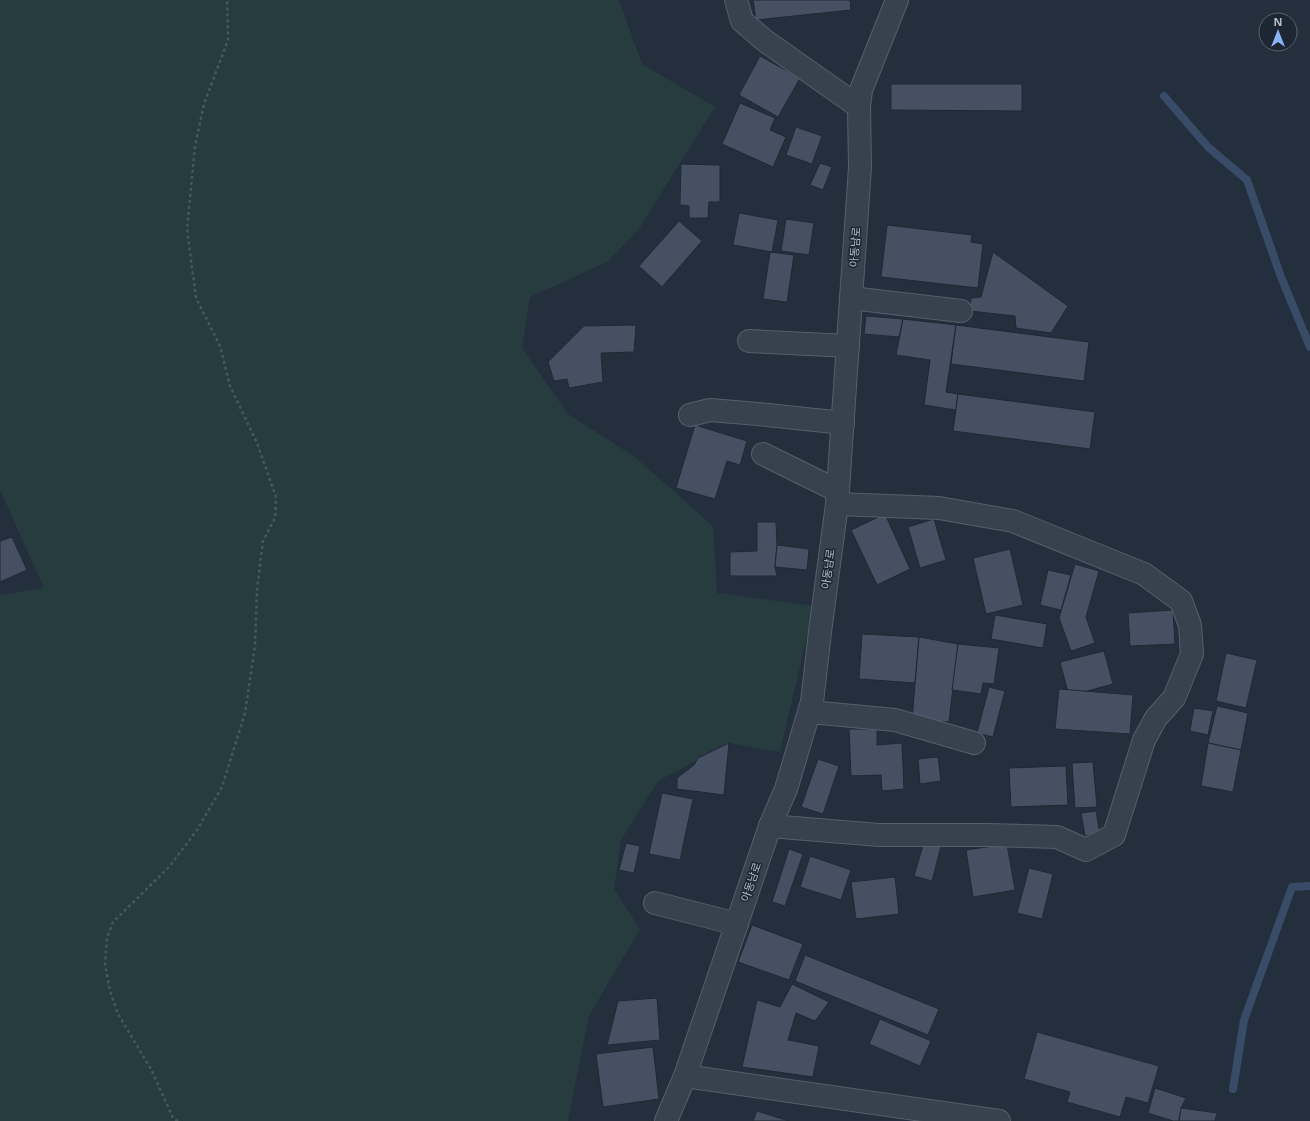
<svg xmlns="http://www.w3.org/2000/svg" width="1310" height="1121" viewBox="0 0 1310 1121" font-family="'Noto Sans','Noto Sans KR',sans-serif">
	<rect width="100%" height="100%" fill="#242f3e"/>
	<path fill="#263c3f" d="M0 0H619L642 64 715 107 639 229 607 262 530 297 522 348 568 414 635 457 713 526 717 593 814 606 780 752 729 743 658 781 621 840 614 889 640 929 589 1016 568 1121H0V595L44 588 0 490Z"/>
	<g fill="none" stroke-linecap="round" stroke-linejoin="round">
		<g stroke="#394c67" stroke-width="8">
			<path d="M1164 96 1208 147 1247 180 1281 277 1310 347"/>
			<path d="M1233 1089 1244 1020 1292 887 1310 886"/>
		</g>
	</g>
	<g fill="#455162" stroke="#1f2835">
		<path d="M753 0H850L851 10 756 20Z"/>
		<path d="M760 56 800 78 778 117 739 95Z"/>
		<path d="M891 84H1022V111L891 110Z"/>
		<path d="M740 103 775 118 770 130 786 137 773 167 722 144Z"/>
		<path d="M796 127 822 136 812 164 786 155Z"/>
		<path d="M820 163 832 167 823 190 810 185Z"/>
		<path d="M681 164 720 165V202H709L708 218H689V206L680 205Z"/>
		<path d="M739 213 778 220 772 252 733 245Z"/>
		<path d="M786 219 814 223 809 255 781 251Z"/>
		<path d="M679 221 702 241 662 287 639 266Z"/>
		<path d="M887 225 972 235 971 242 983 244 978 288 881 277Z"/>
		<path d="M770 252 794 255 787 302 763 299Z"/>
		<path d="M993 252 1068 306 1051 333 1016 328 1015 316 970 311 971 298 981 297Z"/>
		<path d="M866 316 903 319 899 337 864 334Z"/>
		<path d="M903 319 956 325 946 392 958 394 956 410 924 405 930 360 896 355Z"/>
		<path d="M636 325 634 352 601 353 603 382 569 388 567 379 554 381 548 362 584 326Z"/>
		<path d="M956 325 1089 342 1084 381 951 364Z"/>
		<path d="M958 394 1095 412 1090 449 953 431Z"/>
		<path d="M695 425 747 441 740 465 727 461 715 499 676 488Z"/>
		<path d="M885 514 910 569 877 585 851 530Z"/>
		<path d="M934 519 946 560 920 568 908 527Z"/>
		<path d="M757 522H776L777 545 775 567 777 576H730V552L757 551Z"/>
		<path d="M12 537 27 570 0 582V541Z"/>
		<path d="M777 545 809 549 807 570 775 567Z"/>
		<path d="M1010 549 1023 605 986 614 973 558Z"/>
		<path d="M1075 564 1099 571 1086 617 1095 643 1071 651 1059 618Z"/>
		<path d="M1048 570 1071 575 1061 610 1040 605Z"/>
		<path d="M1173 610 1175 644 1130 646 1128 613Z"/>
		<path d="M995 615 1047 624 1043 648 991 639Z"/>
		<path d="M862 634 919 637 915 683 859 679Z"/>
		<path d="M919 637 958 644 949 722 912 720Z"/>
		<path d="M958 644 999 648 994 684 983 683 981 694 952 690Z"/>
		<path d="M1104 651 1113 684 1069 696 1060 662Z"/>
		<path d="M1226 653 1257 660 1246 708 1216 701Z"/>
		<path d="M989 687 1005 691 993 737 977 733Z"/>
		<path d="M1059 689 1133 695 1130 734 1055 729Z"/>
		<path d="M1217 706 1248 713 1241 750 1208 743Z"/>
		<path d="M1194 708 1213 711 1208 735 1190 731Z"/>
		<path d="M849 729H877V745L902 743 904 789 882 791 881 775 851 776Z"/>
		<path d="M729 743 724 795 677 789V778L694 765 698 758Z"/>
		<path d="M1208 743 1241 750 1233 792 1201 786Z"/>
		<path d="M938 757 941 781 920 784 918 759Z"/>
		<path d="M818 759 839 766 823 814 801 807Z"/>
		<path d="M1093 762 1097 807 1075 808 1072 763Z"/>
		<path d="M1066 766 1068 805 1011 807 1009 768Z"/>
		<path d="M662 793 693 799 680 860 649 854Z"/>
		<path d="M1096 811 1100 834 1085 836 1081 813Z"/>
		<path d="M924 842 941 846 932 881 914 876Z"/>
		<path d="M626 843 640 846 634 873 619 870Z"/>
		<path d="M1007 844 1015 890 973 897 966 850Z"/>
		<path d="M789 849 803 854 785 906 772 902Z"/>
		<path d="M810 856 851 870 841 900 800 887Z"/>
		<path d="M1029 868 1053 874 1042 919 1017 913Z"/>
		<path d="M895 877 899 914 856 919 851 882Z"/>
		<path d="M752 925 803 944 789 980 738 962Z"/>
		<path d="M805 955 939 1009 928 1035 795 981Z"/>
		<path d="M792 984 829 1002 815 1021 796 1013 788 1040 819 1046 813 1077 742 1067 757 1000 780 1007Z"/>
		<path d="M657 998 660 1040 607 1045 618 1001Z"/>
		<path d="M880 1019 931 1041 920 1066 869 1044Z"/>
		<path d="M1037 1032 1159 1066 1148 1103 1126 1097 1120 1117 1067 1102 1070 1092 1024 1079Z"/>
		<path d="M653 1047 659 1099 603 1107 596 1054Z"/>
		<path d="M1155 1088 1186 1098 1181 1108 1179 1121H1173L1148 1113Z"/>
		<path d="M1181 1108 1217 1113 1215 1121H1179Z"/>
		<path d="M757 1111 789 1121H753Z"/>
	</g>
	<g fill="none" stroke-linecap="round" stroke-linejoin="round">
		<defs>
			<g id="minor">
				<path d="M736 0 742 21 764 40 859 107"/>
				<path d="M851 298 961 311"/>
				<path d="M749 341 848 346"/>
				<path d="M690 415 710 410 758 414 843 423"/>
				<path d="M763 454 838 491"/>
				<path d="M810 712 895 720 974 743"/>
				<path d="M770 826 879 835H988L1057 837 1086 850 1114 835 1144 740 1156 718 1174 698 1192 654 1190 625 1181 601 1144 574 1013 521 939 508 837 504"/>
				<path d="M655 903 737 924"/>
				<path d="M685 1076 999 1121"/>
				<path d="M666 1121 685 1076 770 826 786 789 812 702 820 632 837 504 860 167 859 107 861 90 897 0"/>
			</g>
		</defs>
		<use href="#minor" stroke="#565f6c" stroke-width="24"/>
		<path stroke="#44595c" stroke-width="2.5" stroke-dasharray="3 3" stroke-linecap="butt" d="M178 1121 173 1118 151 1069 118 1014 110 991 105 964 107 938 113 922 169 867 197 830 222 787 245 713 255 646 257 590 263 541 275 518 276 497 257 443 230 386 220 346 196 298 187 229 195 146 204 104 228 40 227 0"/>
		<use href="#minor" stroke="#38414e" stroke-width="22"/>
	</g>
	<g text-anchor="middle" stroke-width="3" stroke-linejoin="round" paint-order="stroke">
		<g font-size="11" fill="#b4bcc9" stroke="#1d2633">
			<text transform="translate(855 247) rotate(-86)" y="4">아동남로</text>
			<text transform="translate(828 569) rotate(-82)" y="4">아동남로</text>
			<text transform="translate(751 882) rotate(-71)" y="4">아동남로</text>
		</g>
	</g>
	<g transform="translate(1278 32)"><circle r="19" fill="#1d2633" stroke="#59626f"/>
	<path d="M0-3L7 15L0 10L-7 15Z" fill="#8ab4f8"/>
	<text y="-6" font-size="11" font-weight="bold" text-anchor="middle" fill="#b4bcc9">N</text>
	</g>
</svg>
